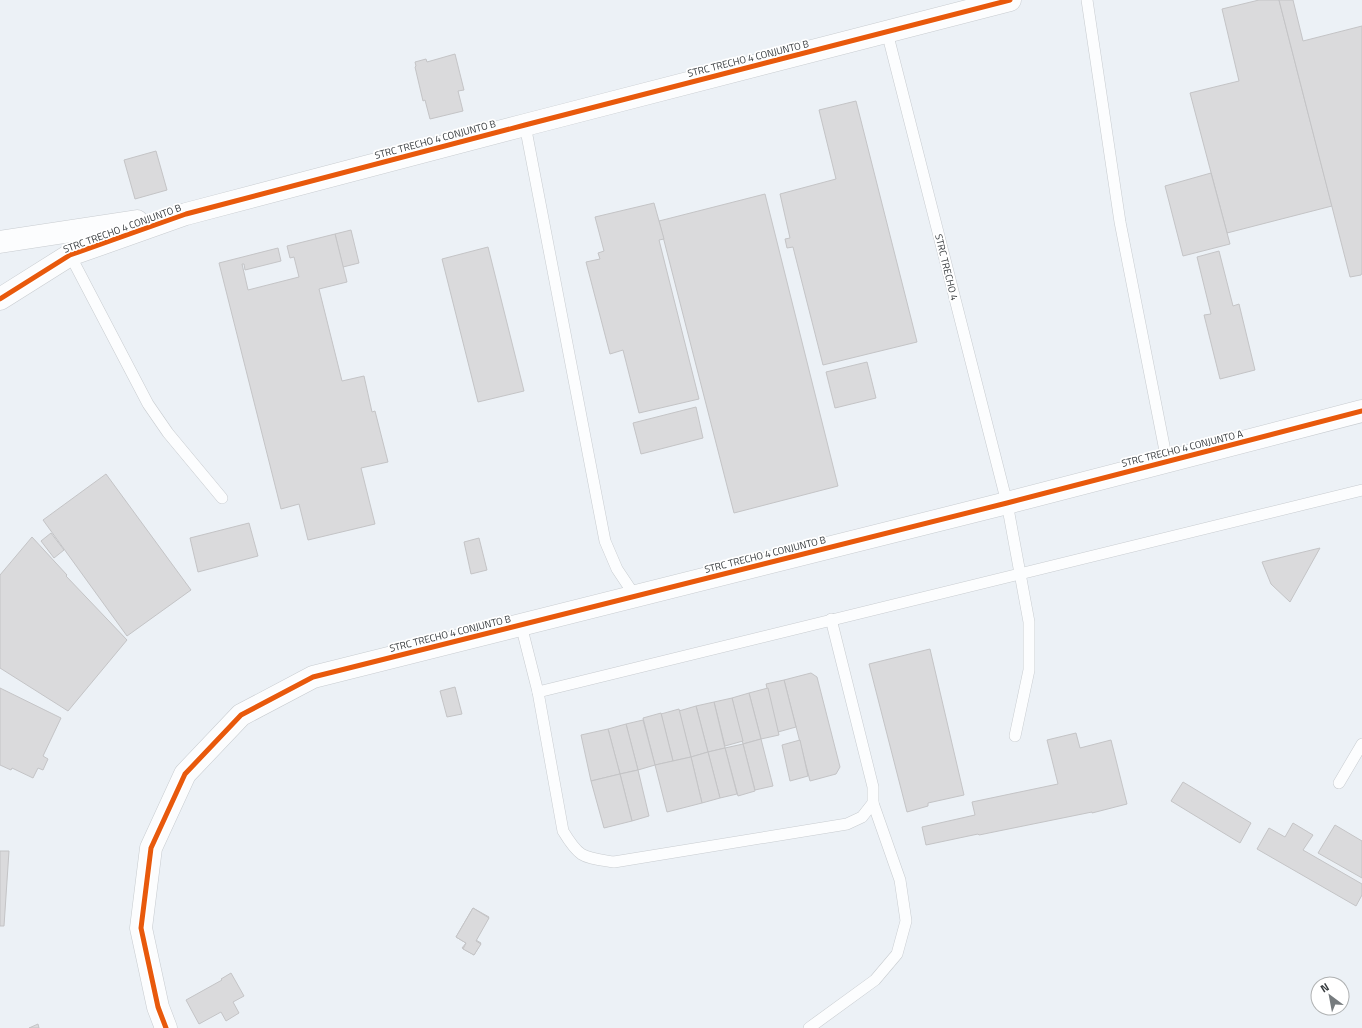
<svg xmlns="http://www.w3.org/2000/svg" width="1362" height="1028" viewBox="0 0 1362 1028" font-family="'Titillium Web',sans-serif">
	<rect width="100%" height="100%" fill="#ecf1f6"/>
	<g fill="#dadadc" stroke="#c4c4c6">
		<path d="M1259 0H1279L1332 206 1227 233 1190 93 1239 81 1222 9Z"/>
		<path d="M1279 0H1293L1303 41 1362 26V273L1361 275 1350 277Z"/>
		<path d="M455 54 464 90 458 91 463 111 430 119 425 100 423 101 415 67 416 66 415 62 426 59 427 62Z"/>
		<path d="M856 101 917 342 823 365 793 247 787 248 785 239 790 238 780 194 836 179 819 110Z"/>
		<path d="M156 151 167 190 135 199 124 160Z"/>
		<path d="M1211 173 1230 244 1183 256 1165 186Z"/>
		<path d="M765 194 838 486 734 513 659 221Z"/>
		<path d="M654 203 664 239 659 240 699 399 639 413 623 350 610 354 586 262 600 259 598 253 604 251 595 217Z"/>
		<path d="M351 230 359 263 343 267 335 234Z"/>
		<path d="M335 234 347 282 319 289 342 381 364 376 372 412 375 411 388 462 361 468 375 524 308 540 299 504 281 509 219 263 278 248 281 261 245 270 244 264H242L248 290 299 277 294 257 290 258 287 246Z"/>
		<path d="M488 247 524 391 478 402 442 259Z"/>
		<path d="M1219 251 1233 306 1239 304 1255 370 1220 379 1204 315 1211 314 1197 257Z"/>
		<path d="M867 362 876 398 835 408 826 372Z"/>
		<path d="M696 407 703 438 641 454 633 423Z"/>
		<path d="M106 474 191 590 127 636 43 520Z"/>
		<path d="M249 523 258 556 198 572 190 538Z"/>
		<path d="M51 533 64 550 54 558 41 541Z"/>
		<path d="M32 537 67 575 66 576 127 640 68 711 0 668V575Z"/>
		<path d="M479 538 487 570 471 574 464 542Z"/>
		<path d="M1320 548 1290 602 1271 584 1262 562Z"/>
		<path d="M930 649 964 795 928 803V806L907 812 869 664Z"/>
		<path d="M811 673 817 677 840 767 836 774 810 781 784 680Z"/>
		<path d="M784 680 796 727 778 732 766 684Z"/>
		<path d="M455 687 462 714 447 717 440 691Z"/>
		<path d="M0 688 61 718 43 756 48 759 43 770 38 768 33 778 12 768 11 770 0 765Z"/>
		<path d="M768 688 779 735 761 739 749 693Z"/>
		<path d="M749 693 761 739 743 744 732 698Z"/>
		<path d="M732 698 743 741 725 746 714 702Z"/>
		<path d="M714 702 725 748 708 752 696 706Z"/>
		<path d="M696 706 708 752 691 757 679 711Z"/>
		<path d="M679 709 691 757 673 761 661 714Z"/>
		<path d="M661 713 673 761 655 765 643 718Z"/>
		<path d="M643 720 655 765 638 770 626 724Z"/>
		<path d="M626 724 638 770 620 774 608 729Z"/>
		<path d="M608 729 620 774 591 781 581 735Z"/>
		<path d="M1076 733 1080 748 1111 740 1127 804 1092 813V812L979 835 978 834 926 845 922 827 975 815 972 802 1058 784 1047 740Z"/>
		<path d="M761 739 773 786 755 790 743 744Z"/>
		<path d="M800 740 808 776 790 781 782 745Z"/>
		<path d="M743 744 755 791 738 796 725 748Z"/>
		<path d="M725 748 737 794 720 798 708 752Z"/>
		<path d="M708 752 720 798 702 803 691 757Z"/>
		<path d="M691 757 702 803 667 812 655 765Z"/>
		<path d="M638 770 649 816 632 821 620 774Z"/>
		<path d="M620 774 632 821 604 828 591 781Z"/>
		<path d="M1183 782 1251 823 1240 843 1171 801Z"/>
		<path d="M1293 823 1313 835 1303 850 1362 884V895L1356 906 1257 849 1269 828 1285 837Z"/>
		<path d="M1335 825 1362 841V878L1318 853Z"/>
		<path d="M0 851H9L4 926H0Z"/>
		<path d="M473 908 489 917 476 940 481 943 474 955 462 948 466 943 456 937Z"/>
		<path d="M473 908 489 918 476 941 481 944 474 955 463 949 466 943 456 937Z"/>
		<path d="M231 973 244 996 233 1002 239 1013 226 1021 221 1012 199 1024 186 1000 222 980 221 979Z"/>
		<path d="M38 1024 39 1028H29Z"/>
	</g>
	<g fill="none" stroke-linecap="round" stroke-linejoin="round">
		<defs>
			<g id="lane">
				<path d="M1087 0 1120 222 1167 461"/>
				<path d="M887 32 1007 503 1029 622V670L1015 736"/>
				<path d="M525 125 605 541 617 569 635 596"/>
				<path d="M70 255 148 404 168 433 222 498"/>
				<path d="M521 625 538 692 563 831C580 859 583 857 614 862L847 824 862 817 873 803V787L831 619"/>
				<path d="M538 692 1362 490"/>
				<path d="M1339 783 1362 744"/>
				<path d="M809 1028 875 980 897 954 906 921 900 880 873 803"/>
			</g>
			<g id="secondary">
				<path d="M0 242 137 221"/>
				<path d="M0 299 70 255 186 214 525 125 1010 0"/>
				<path d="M166 1028 158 1007 141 928 151 848 185 774 241 715 313 677 1007 503 1362 411"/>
			</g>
		</defs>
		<use href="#lane" stroke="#c8ccd0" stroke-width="12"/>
		<use href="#secondary" stroke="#c8ccd0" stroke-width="23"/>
		<use href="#lane" stroke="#fcfdfe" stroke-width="11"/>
		<use href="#secondary" stroke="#fcfdfe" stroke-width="22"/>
		<defs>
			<g id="cycleway">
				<path d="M0 299 70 255 186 214 525 125 1010 0"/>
				<path d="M166 1028 158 1007 141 928 151 848 185 774 241 715 313 677 1007 503 1362 411"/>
			</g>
		</defs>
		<use href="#cycleway" stroke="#fff" stroke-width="8"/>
		<use href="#cycleway" stroke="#e8590c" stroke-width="5"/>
	</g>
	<g text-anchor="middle" stroke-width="3.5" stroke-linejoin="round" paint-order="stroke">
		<g font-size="10" fill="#373b3e" stroke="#fff">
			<text transform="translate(748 58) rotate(-14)" y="4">STRC TRECHO 4 CONJUNTO B</text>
			<text transform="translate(435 139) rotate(-15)" y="4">STRC TRECHO 4 CONJUNTO B</text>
			<text transform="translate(122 228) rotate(-20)" y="4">STRC TRECHO 4 CONJUNTO B</text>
			<text transform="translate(947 267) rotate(76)" y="4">STRC TRECHO 4</text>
			<text transform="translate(1182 448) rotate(-14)" y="4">STRC TRECHO 4 CONJUNTO A</text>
			<text transform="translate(765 554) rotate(-14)" y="4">STRC TRECHO 4 CONJUNTO B</text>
			<text transform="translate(450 633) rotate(-14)" y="4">STRC TRECHO 4 CONJUNTO B</text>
		</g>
	</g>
	<g transform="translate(1330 996) rotate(328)"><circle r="19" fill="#ffffff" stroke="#afb1b2"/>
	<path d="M0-3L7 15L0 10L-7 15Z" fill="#767b7e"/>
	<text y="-6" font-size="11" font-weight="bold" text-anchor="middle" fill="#373b3e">N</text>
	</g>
</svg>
